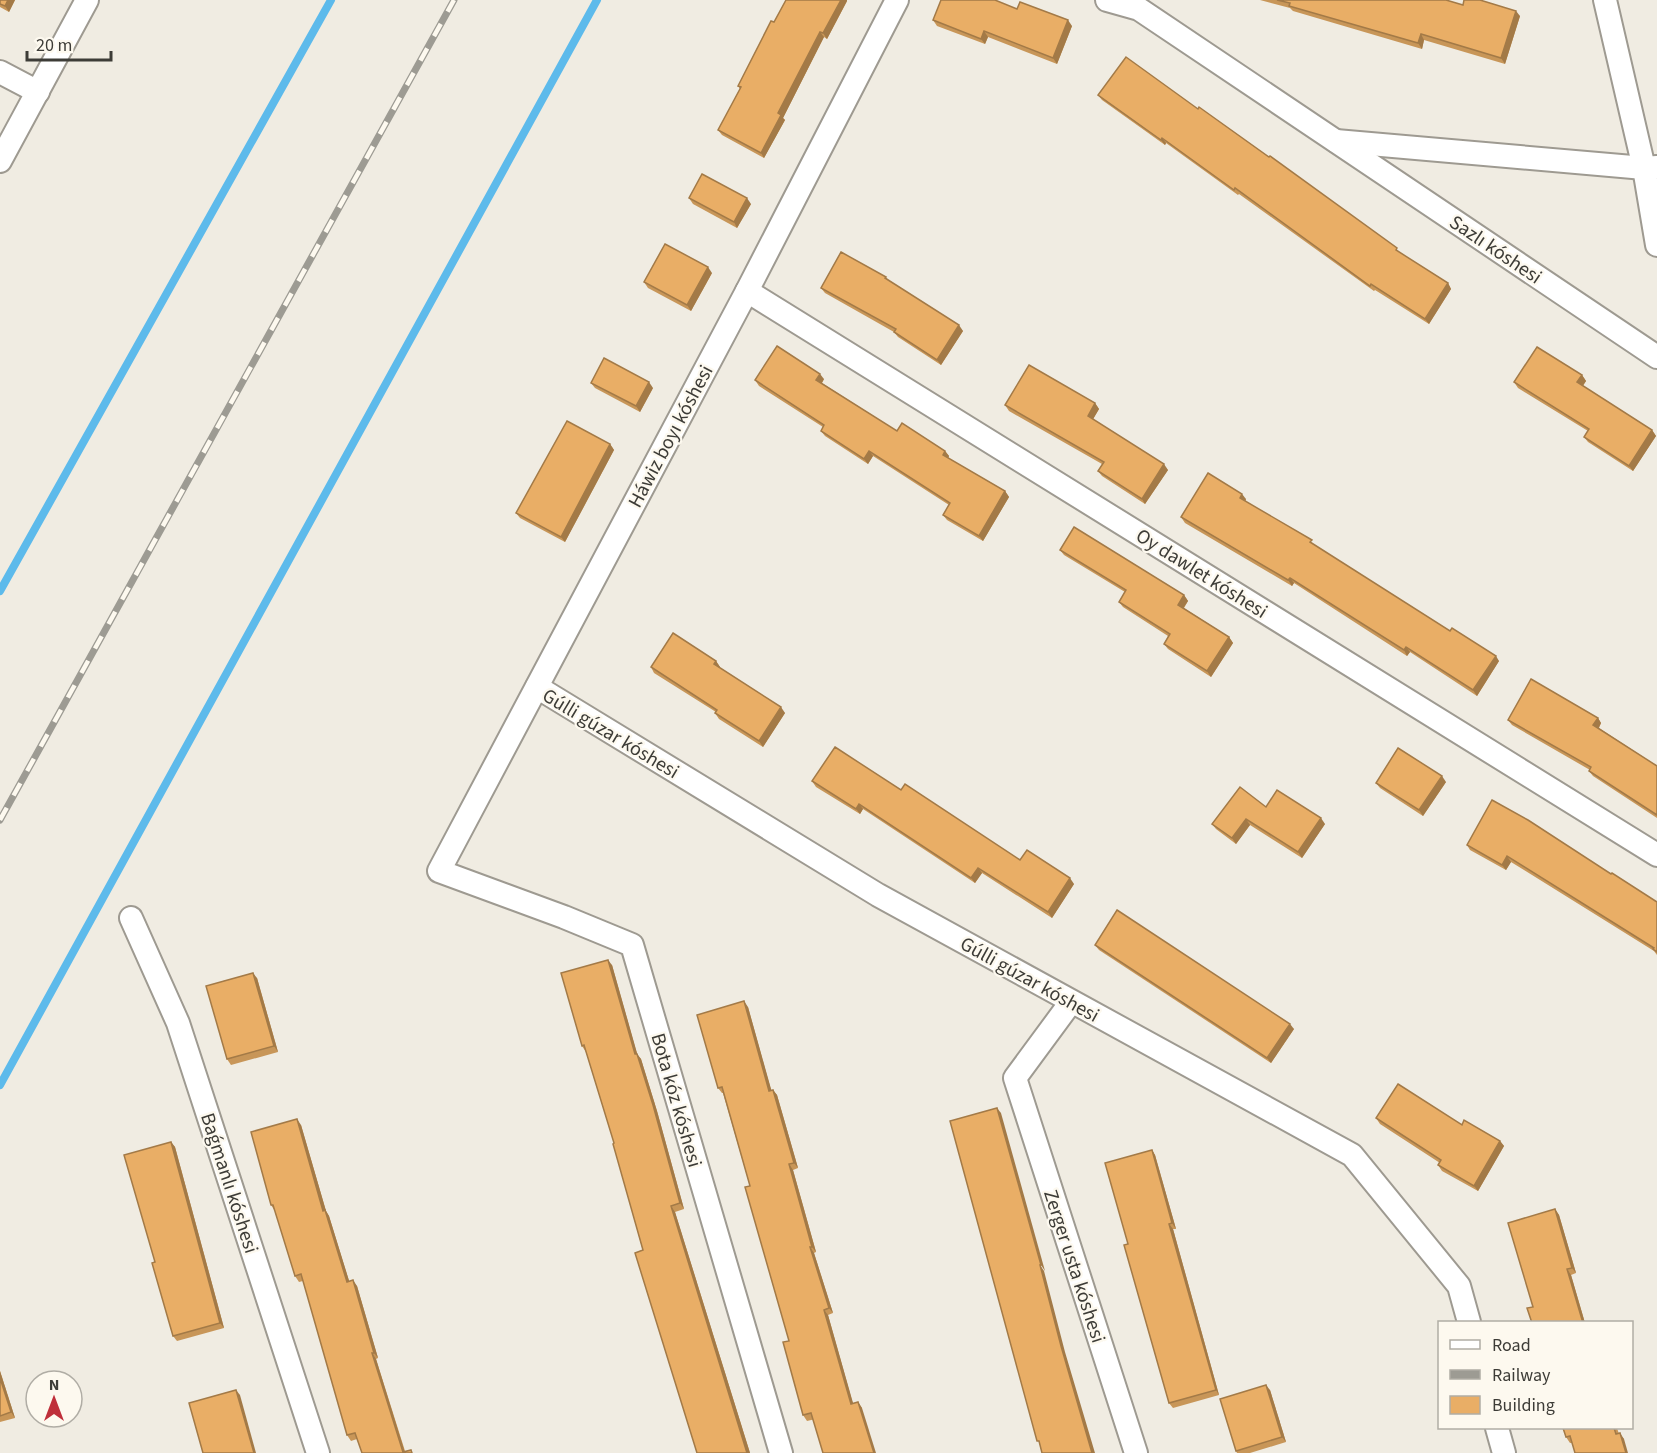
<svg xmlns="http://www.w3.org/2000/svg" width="1657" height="1453" viewBox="0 0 1657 1453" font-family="'Source Sans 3',sans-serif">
	<rect width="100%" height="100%" fill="#f0ece2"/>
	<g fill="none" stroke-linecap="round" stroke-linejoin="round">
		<g stroke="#5dbaeb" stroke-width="8">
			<path d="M0 591 331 0"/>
			<path d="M0 1085 597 0"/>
		</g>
		<defs>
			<g id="minor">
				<path d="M1107 0 1139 9 1657 357"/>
				<path d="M1605 0 1644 168 1657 245"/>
				<path d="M0 72 38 92"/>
				<path d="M1336 141 1644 168 1657 167"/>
				<path d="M0 161 87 0"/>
				<path d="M747 291 1657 855"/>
				<path d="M537 687 878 895 1352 1155 1459 1286 1469 1322"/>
				<path d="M131 918 178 1023 318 1453"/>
				<path d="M1071 1002 1015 1078 1136 1453"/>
				<path d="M1497 1428 1504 1453"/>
				<path d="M781 1453 632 945 564 917 439 871 747 291 897 0"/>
			</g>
		</defs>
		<use href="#minor" stroke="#9e9a91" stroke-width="26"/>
		<use href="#minor" stroke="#fff" stroke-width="22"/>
		<defs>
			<path id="rail" d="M0 820 454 0"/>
		</defs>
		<use href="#rail" stroke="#9d9b93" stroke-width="7"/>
		<use href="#rail" stroke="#fdf9ef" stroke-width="4.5" stroke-dasharray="14" stroke-linecap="butt"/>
	</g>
	<g fill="#c89658">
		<path d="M0 0H15L9 12 0 7Z"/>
		<path d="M1260 0H1446L1463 5 1520 16 1505 64 1424 40 1422 49 1293 11 1290 8Z"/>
		<path d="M847 1 827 39 824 37 783 118 785 120 764 158 722 135 718 130 740 89 738 86 774 22Z"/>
		<path d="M1017 9 1072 26 1057 64 988 37 985 44 937 26 933 20Z"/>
		<path d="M1098 95 1401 254 1448 283 1451 289 1429 324 1375 290 1374 291 1239 194 1238 195 1166 143 1165 145 1102 100Z"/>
		<path d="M689 198 751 204 737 228 693 204Z"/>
		<path d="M712 273 691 311 648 288 644 282Z"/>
		<path d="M886 277 888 280 963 331 941 365 898 337 894 332 825 293 821 288Z"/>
		<path d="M1582 375 1586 381 1583 386 1652 430 1656 436 1633 471 1588 442 1584 437 1588 431 1518 388 1514 382Z"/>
		<path d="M824 379 822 383 897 431 945 451 949 456 948 458 1005 491 1009 497 983 541 947 520 943 515 949 505 873 456 868 464 825 436 821 431 823 427 759 386 755 380Z"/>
		<path d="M591 383 653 388 640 412 595 388Z"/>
		<path d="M1095 403 1099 409 1093 419 1168 470 1145 504 1102 476 1098 471 1102 464 1009 411 1005 405Z"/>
		<path d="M610 444 614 450 565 542 520 518 516 513Z"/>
		<path d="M1246 499 1245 502 1450 631 1499 661 1477 696 1410 652 1407 656 1294 583 1292 586 1185 523 1181 517Z"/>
		<path d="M1060 550 1184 595 1188 601 1184 608 1229 637 1233 643 1211 677 1168 649 1164 644 1168 636 1123 607 1119 602 1125 592 1064 555Z"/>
		<path d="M716 661 720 667 719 668 785 713 763 747 719 719 715 713 716 712 654 673 651 667Z"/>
		<path d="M1598 718 1601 723 1599 728 1657 766V818L1593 776 1589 771 1590 770 1512 725 1508 720Z"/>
		<path d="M812 781 901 790 1020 860 1074 884 1052 918 982 873 975 883 863 809 860 814 816 787Z"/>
		<path d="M1446 782 1423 816 1380 788 1376 783Z"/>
		<path d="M1266 807 1325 824 1302 858 1250 825 1236 844 1216 829 1212 824Z"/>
		<path d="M1467 845 1611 874 1657 902V955L1654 951 1511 862 1506 870 1470 850Z"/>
		<path d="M1095 945 1294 1029 1271 1063 1099 950Z"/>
		<path d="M612 965 637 1054 641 1059 657 1111 684 1209 675 1212 750 1453H697L614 1143 586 1052 582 1046Z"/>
		<path d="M257 978 278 1052 231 1065 227 1059Z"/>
		<path d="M748 1007 771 1090H773L777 1095 798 1168 793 1170 816 1252 814 1253 833 1313 828 1315 853 1404 858 1402 862 1408 807 1421 803 1415 789 1341 750 1186 723 1093H722L718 1088Z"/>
		<path d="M1376 1118 1462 1125 1500 1141 1504 1146 1478 1191 1442 1171 1438 1165 1440 1163 1380 1124Z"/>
		<path d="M301 1125 326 1211 329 1216 349 1281 357 1286 378 1358 376 1359 405 1451 413 1453H362L357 1439 351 1441 347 1435 303 1281 299 1282 295 1276 275 1211 271 1205Z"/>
		<path d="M171 1142 175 1147 224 1328 177 1341 173 1336 155 1262Z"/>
		<path d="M1152 1150 1155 1155 1176 1229H1173L1219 1395 1173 1408 1169 1403 1128 1244Z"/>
		<path d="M1555 1209 1559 1215 1576 1273 1571 1275 1585 1323H1532L1533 1307Z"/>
		<path d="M0 1371 15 1418 0 1422Z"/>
		<path d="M1270 1390 1286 1442 1250 1453H1237L1236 1451Z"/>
		<path d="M1563 1428H1617L1619 1434 1624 1439 1570 1443 1566 1437Z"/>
	</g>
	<g fill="#a37a47">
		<path d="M8 0H15L9 12 5 6Z"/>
		<path d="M841 0H847V1L827 39 823 33Z"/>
		<path d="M1516 11 1520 16 1505 64 1501 58Z"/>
		<path d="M1068 20 1072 26 1057 64 1053 58Z"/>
		<path d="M984 31 988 37 985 44 981 39Z"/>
		<path d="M820 32 824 37 783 118 785 120 764 158 761 153 778 113Z"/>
		<path d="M1421 34 1424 40 1422 49 1418 43Z"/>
		<path d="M1162 138 1166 143 1165 145 1161 140Z"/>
		<path d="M747 198 751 204 737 228 734 222Z"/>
		<path d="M708 267 712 273 691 311 687 305Z"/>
		<path d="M1448 283 1451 289 1429 324 1425 319Z"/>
		<path d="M959 325 963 331 941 365 937 360Z"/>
		<path d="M820 374 824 379 820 386 816 380Z"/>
		<path d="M1582 375 1586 381 1581 388 1577 382Z"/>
		<path d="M649 382 653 388 640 412 636 406Z"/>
		<path d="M1095 403 1099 409 1092 421 1088 416Z"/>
		<path d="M1652 430 1656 436 1633 471 1629 466Z"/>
		<path d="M610 444 614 450 565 542 561 537Z"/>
		<path d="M869 451 873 456 868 464 864 459Z"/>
		<path d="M945 451 949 456 947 461 943 455Z"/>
		<path d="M1164 464 1168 470 1145 504 1142 499Z"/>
		<path d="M1005 491 1009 497 983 541 979 536Z"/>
		<path d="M1242 494 1246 499 1244 504 1240 498Z"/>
		<path d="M1290 578 1294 583 1292 586 1288 580Z"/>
		<path d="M1184 595 1188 601 1182 610 1178 605Z"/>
		<path d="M1229 637 1233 643 1211 677 1207 671Z"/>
		<path d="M1406 647 1410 652 1407 656 1404 650Z"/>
		<path d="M1496 656 1499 661 1477 696 1473 690Z"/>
		<path d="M716 661 720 667 718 670 714 664Z"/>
		<path d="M781 707 785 713 763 747 759 741Z"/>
		<path d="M1598 718 1601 723 1597 731 1593 725Z"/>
		<path d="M1442 776 1446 782 1423 816 1419 810Z"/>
		<path d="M859 804 863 809 860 814 856 809Z"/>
		<path d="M1321 818 1325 824 1302 858 1298 852Z"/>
		<path d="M1246 819 1250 825 1236 844 1232 838Z"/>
		<path d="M1507 856 1511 862 1506 870 1502 865Z"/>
		<path d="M978 868 982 873 975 883 971 878Z"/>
		<path d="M1070 878 1074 884 1052 918 1048 912Z"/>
		<path d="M608 960 612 965 639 1060 635 1054Z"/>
		<path d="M253 973 257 978 278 1052 274 1046Z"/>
		<path d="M744 1001 748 1007 773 1096 769 1091Z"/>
		<path d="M1290 1024 1294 1029 1271 1063 1267 1058Z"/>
		<path d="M637 1054 641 1059 657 1111 684 1209 680 1203Z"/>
		<path d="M773 1090 777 1095 798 1168 794 1163Z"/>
		<path d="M997 1108 1001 1113 1045 1271 1041 1265Z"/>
		<path d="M297 1119 301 1125 326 1211 329 1216 351 1287 347 1282 323 1211Z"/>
		<path d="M1500 1141 1504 1146 1478 1191 1474 1186Z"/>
		<path d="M171 1142 175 1147 224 1328 220 1323Z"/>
		<path d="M1152 1150 1155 1155 1176 1229 1172 1223Z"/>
		<path d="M789 1164 793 1170 816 1252 812 1247Z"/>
		<path d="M671 1206 675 1212 750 1453H747Z"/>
		<path d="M1555 1209 1559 1215 1576 1273 1572 1268Z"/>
		<path d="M1169 1224 1173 1229 1219 1395 1216 1390Z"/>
		<path d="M810 1247 814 1253 833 1313 829 1308Z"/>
		<path d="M1040 1265 1044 1271 1065 1352 1095 1453H1092L1061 1346Z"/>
		<path d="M1567 1269 1571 1275 1585 1323H1583Z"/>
		<path d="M353 1280 357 1286 378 1358 374 1353Z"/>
		<path d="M824 1310 828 1315 855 1410 851 1404Z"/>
		<path d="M372 1353 376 1359 405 1453H404Z"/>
		<path d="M0 1371 15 1418 11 1412 0 1378Z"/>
		<path d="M1266 1385 1270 1390 1286 1442 1282 1437Z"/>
		<path d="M236 1390 240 1395 256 1453H254Z"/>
		<path d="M858 1402 862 1408 876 1453H874Z"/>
		<path d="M1620 1433 1624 1439 1628 1453H1626Z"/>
	</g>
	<g fill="#e9ae66" stroke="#a37a47" stroke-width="1.5">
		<path d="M0 0H8L5 6 0 4Z"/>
		<path d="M786 0H841L823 33 820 32 778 113 781 115 761 153 718 130 741 87 738 86 771 21 774 22Z"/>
		<path d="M941 0H995L1017 9 1020 2 1068 20 1053 58 984 31 981 39 933 20Z"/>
		<path d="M1277 0H1446L1463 5 1464 0H1480L1516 11 1501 58 1421 34 1418 43 1289 6 1290 3Z"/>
		<path d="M1126 57 1198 109 1199 107 1269 157 1270 156 1397 248 1396 250 1448 283 1425 319 1371 284 1370 286 1235 188 1234 190 1162 138 1161 140 1098 95Z"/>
		<path d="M702 174 747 198 734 222 689 198Z"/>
		<path d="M665 244 708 267 687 305 644 282Z"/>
		<path d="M841 252 886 277 885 278 959 325 937 360 894 332 896 329 821 288Z"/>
		<path d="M777 346 820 374 816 380 897 431 902 423 945 451 943 455 1005 491 979 536 943 515 950 503 869 451 864 459 821 431 824 425 755 380Z"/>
		<path d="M1537 347 1582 375 1577 382 1652 430 1629 466 1584 437 1589 429 1514 382Z"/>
		<path d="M604 358 649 382 636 406 591 383Z"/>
		<path d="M1029 365 1095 403 1088 416 1164 464 1142 499 1098 471 1104 462 1005 405Z"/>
		<path d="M567 421 610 444 561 537 516 513Z"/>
		<path d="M1208 473 1242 494 1240 498 1312 540 1310 542 1450 631 1452 628 1496 656 1473 690 1406 647 1404 650 1290 578 1288 580 1181 517Z"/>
		<path d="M1074 527 1184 595 1178 605 1229 637 1207 671 1164 644 1170 634 1119 602 1126 590 1060 550Z"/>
		<path d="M673 633 716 661 714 664 781 707 759 741 715 713 717 710 651 667Z"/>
		<path d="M1531 679 1598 718 1593 725 1657 766V815L1589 771 1591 767 1508 720Z"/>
		<path d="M835 747 901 790 905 784 1020 860 1027 850 1070 878 1048 912 978 868 971 878 859 804 856 809 812 781Z"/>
		<path d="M1398 748 1442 776 1419 810 1376 783Z"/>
		<path d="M1240 787 1266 807 1277 790 1321 818 1298 852 1246 819 1232 838 1212 824Z"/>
		<path d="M1492 800 1528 820 1611 874 1612 873 1657 902V952L1653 949 1654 948 1507 856 1502 865 1467 845Z"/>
		<path d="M1117 910 1290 1024 1267 1058 1095 945Z"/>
		<path d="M608 960 635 1054H637L653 1105 680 1203 671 1206 747 1453H697L635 1253 643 1250 613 1144 614 1143 584 1045 582 1046 561 973Z"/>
		<path d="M253 973 274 1046 227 1059 206 986Z"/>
		<path d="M744 1001 769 1091 773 1090 794 1163 789 1164 812 1247H810L829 1308 824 1310 851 1404 858 1402 874 1453H823L811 1413 803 1415 783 1342 789 1341 745 1187 750 1186 722 1087 718 1088 697 1015Z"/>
		<path d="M1398 1084 1462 1125 1464 1120 1500 1141 1474 1186 1438 1165 1441 1160 1376 1118Z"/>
		<path d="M997 1108 1041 1265H1040L1061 1346 1092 1453H1042L1039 1441H1037L950 1121Z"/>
		<path d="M297 1119 323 1211 325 1210 347 1282 353 1280 374 1353H372L403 1452 411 1450 412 1453H362L355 1433 347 1435 301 1274 295 1276 273 1205H271L251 1132Z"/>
		<path d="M171 1142 220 1323 173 1336 152 1263 155 1262 124 1155Z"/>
		<path d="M1152 1150 1172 1223 1169 1224 1216 1390 1169 1403 1124 1245 1128 1244 1105 1163Z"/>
		<path d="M1555 1209 1572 1268 1567 1269 1583 1323H1532L1527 1308 1533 1307 1508 1223Z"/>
		<path d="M0 1378 11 1412 0 1416Z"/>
		<path d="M1266 1385 1282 1437 1236 1451 1220 1399Z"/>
		<path d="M236 1390 254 1453H203L189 1403Z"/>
		<path d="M1563 1428H1614L1616 1434 1620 1433 1626 1453H1575L1570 1436 1566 1437Z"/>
	</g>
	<g text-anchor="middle" stroke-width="4.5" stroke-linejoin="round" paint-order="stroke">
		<g font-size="20" fill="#3d3c37" stroke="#fdf9ef">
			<text transform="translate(1496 249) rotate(34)" y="7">Sazlı kóshesi</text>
			<text transform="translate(670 436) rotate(-62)" y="7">Háwiz boyı kóshesi</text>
			<text transform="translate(1202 573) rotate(32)" y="7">Oy dawlet kóshesi</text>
			<text transform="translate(611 733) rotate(31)" y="7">Gúlli gúzar kóshesi</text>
			<text transform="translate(1030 979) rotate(29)" y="7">Gúlli gúzar kóshesi</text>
			<text transform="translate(677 1100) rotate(74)" y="7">Bota kóz kóshesi</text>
			<text transform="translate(230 1183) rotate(72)" y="7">Baǵmanlı kóshesi</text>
			<text transform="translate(1075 1266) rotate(72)" y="7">Zerger usta kóshesi</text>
		</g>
	</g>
	<rect x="1438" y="1321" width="195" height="108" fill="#fdf9ef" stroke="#b0ada5" stroke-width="1.5"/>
	<rect x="1450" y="1340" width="30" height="9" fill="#ffffff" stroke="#b0ada5" stroke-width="1.5"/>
	<text x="1492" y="1351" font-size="18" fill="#3d3c37">Road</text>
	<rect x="1450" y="1370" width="30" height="9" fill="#9d9b93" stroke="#b0ada5" stroke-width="1.5"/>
	<text x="1492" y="1381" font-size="18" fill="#3d3c37">Railway</text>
	<rect x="1450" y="1396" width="30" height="18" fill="#e9ae66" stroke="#b0ada5" stroke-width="1.5"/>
	<text x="1492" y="1411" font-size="18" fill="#3d3c37">Building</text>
	<g transform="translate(54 1399)"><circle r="28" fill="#fdf9ef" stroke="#b0ada5" stroke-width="1.5"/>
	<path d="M0-4.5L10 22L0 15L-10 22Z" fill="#bf2f3a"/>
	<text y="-9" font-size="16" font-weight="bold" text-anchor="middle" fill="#3d3c37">N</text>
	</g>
	<path d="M27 51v9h84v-9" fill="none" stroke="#3d3c37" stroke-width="3"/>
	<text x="36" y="51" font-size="18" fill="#3d3c37" stroke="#fdf9ef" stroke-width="4.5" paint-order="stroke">20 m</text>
</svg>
